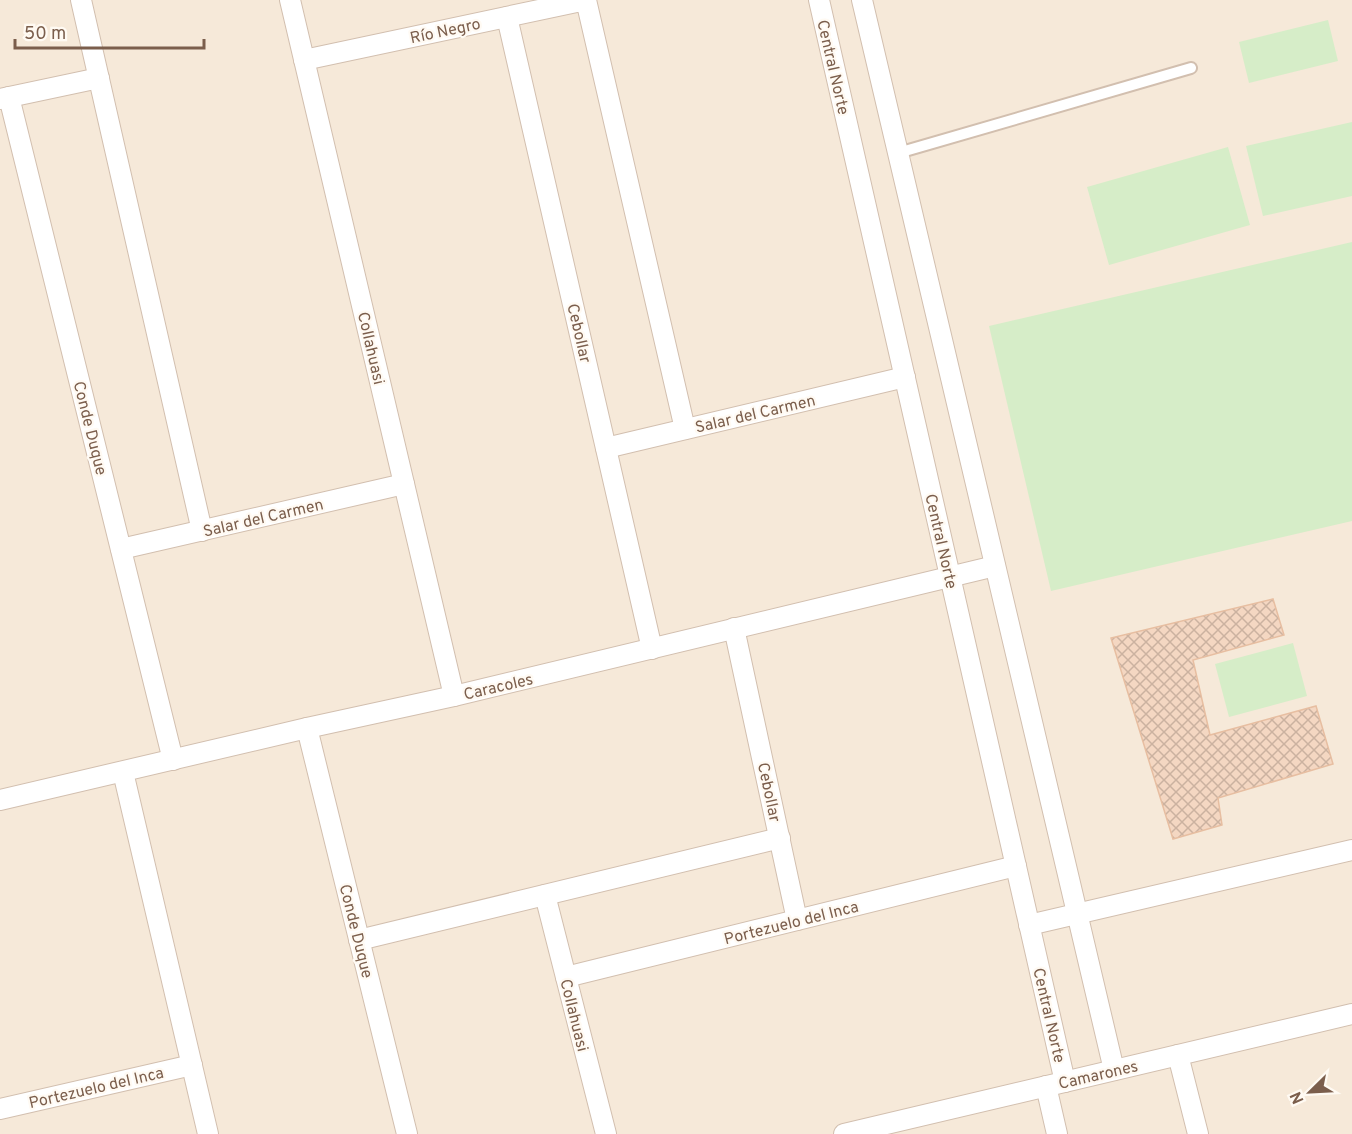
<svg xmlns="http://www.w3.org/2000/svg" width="1352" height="1134" viewBox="0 0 1352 1134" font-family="Overpass,sans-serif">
	<defs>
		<pattern id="building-cross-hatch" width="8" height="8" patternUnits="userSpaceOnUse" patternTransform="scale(1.5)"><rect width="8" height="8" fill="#f4d7c2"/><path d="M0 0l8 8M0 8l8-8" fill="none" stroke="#cbb2a0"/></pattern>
	</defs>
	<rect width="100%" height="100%" fill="#fdf7eb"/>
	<rect fill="#f6e9d9" x="0" y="0" width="1352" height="1134"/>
	<g fill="#d6edc8">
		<path d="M1328 20 1338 61 1249 83 1239 42Z"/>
		<path d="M1352 122V196L1263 216 1246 146Z"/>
		<path d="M1228 147 1250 225 1109 265 1087 187Z"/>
		<path d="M1352 242V521L1051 591 989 326Z"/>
		<path d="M1293 643 1307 696 1229 717 1215 664Z"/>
	</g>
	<path fill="url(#building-cross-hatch)" stroke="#e7bea1" stroke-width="1.5" d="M1273 599 1284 635 1193 660 1210 735 1316 706 1333 764 1218 798 1222 825 1173 839 1111 638Z"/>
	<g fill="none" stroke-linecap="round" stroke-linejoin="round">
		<defs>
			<path id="lane" d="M898 153 1191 68"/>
			<g id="street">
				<path d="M81 0 202 531"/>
				<path d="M290 0 454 696"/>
				<path d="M819 0 1065 1082"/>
				<path d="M862 0 1114 1070"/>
				<path d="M507 17 652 649"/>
				<path d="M304 60 586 0 685 429"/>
				<path d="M9 97 173 760"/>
				<path d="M0 99 99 78"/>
				<path d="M606 448 905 377"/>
				<path d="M121 549 404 484"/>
				<path d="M734 628 797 920"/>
				<path d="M307 728 407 1134"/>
				<path d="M123 772 208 1134"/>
				<path d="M0 800 307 728 454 696 995 566"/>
				<path d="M545 895 606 1134"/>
				<path d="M1029 925 1352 850"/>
				<path d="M359 940 780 838"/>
				<path d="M566 977 1016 866"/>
				<path d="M1178 1055 1198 1134"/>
				<path d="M1046 1086 1057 1134"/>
				<path d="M0 1109 192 1065"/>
				<path d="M844 1134 1352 1014"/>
			</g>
		</defs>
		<use href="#lane" stroke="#d2bfaf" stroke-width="14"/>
		<use href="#street" stroke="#d2bfaf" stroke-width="22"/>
		<use href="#lane" stroke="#fff" stroke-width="10"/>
		<use href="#street" stroke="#fff" stroke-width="20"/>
	</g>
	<g text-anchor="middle" stroke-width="4.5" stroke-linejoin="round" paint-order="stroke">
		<g font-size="16" fill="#7b5e4c" stroke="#fffaf3">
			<text transform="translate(445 30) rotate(-12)" y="6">Río Negro</text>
			<text transform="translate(834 67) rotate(77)" y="6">Central Norte</text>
			<text transform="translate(580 333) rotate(77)" y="6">Cebollar</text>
			<text transform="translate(372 348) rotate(77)" y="6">Collahuasi</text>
			<text transform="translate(755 413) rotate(-13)" y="6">Salar del Carmen</text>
			<text transform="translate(91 428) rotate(76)" y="6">Conde Duque</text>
			<text transform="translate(263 517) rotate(-13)" y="6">Salar del Carmen</text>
			<text transform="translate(942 541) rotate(77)" y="6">Central Norte</text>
			<text transform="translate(498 686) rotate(-13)" y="6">Caracoles</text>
			<text transform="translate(770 792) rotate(78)" y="6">Cebollar</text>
			<text transform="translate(791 922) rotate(-14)" y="6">Portezuelo del Inca</text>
			<text transform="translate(357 931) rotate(76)" y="6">Conde Duque</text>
			<text transform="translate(575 1015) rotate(76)" y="6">Collahuasi</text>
			<text transform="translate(1050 1015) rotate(77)" y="6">Central Norte</text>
			<text transform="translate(1098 1074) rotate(-13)" y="6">Camarones</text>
			<text transform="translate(96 1087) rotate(-13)" y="6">Portezuelo del Inca</text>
		</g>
	</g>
	<g transform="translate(1310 1092) rotate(246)" stroke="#fffaf3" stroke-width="4.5" paint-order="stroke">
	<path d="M0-4.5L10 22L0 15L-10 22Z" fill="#7b5e4c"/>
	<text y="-9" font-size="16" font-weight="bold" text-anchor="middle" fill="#7b5e4c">N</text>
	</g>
	<path d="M15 39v9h189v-9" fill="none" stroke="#7b5e4c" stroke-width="3"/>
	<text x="24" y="39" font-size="18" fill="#7b5e4c" stroke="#fffaf3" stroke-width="4.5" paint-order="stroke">50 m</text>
</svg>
